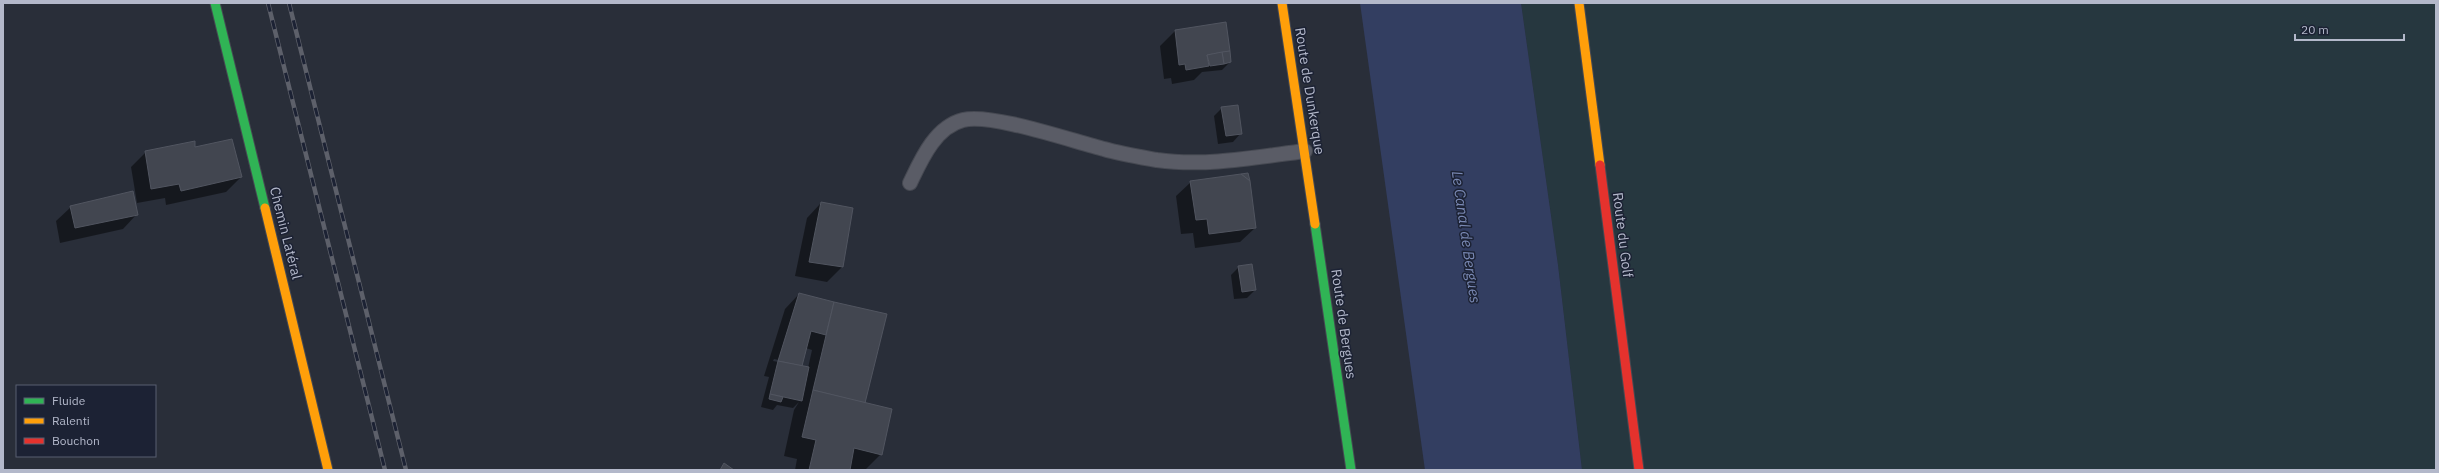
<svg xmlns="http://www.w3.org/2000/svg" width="2439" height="473" viewBox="0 0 2439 473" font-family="'IBM Plex Sans',sans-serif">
	<rect width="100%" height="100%" fill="#292e39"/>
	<path fill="#26373f" d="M1521 3H2436V470H1582L1558 265Z"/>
	<path fill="#333e61" d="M1360 3H1521L1558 265 1582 470H1425Z"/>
	<g fill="#0007" fill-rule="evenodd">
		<path d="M1225 23 1230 62 1222 70 1202 72 1194 80 1172 84 1171 78 1164 79 1160 46 1175 31Z"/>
		<path d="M1222 108 1241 133 1233 142 1218 144 1214 116Z"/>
		<path d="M146 152 241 177 226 192 166 205 165 198 137 203 131 167Z"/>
		<path d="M1191 182 1255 228 1240 242 1195 248 1193 233 1181 234 1176 196Z"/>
		<path d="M821 203 852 209 842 267 827 282 795 276 807 218Z"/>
		<path d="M71 207 137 214 123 229 60 243 56 221Z"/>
		<path d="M1239 267 1255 290 1247 298 1234 299 1231 275Z"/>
		<path d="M799 294 886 315 864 403 881 454 865 470H795L797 459 784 456 794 410 799 402 793 408 777 405 773 410 761 407 769 377 764 376 785 309ZM806 348 812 350 808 368 801 367ZM774 359 784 361V363L773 361Z"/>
	</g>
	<g fill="#424650" stroke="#515560">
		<path d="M1226 22 1230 51 1207 55 1209 66 1186 70 1185 64 1179 65 1175 30Z"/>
		<path d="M1230 51 1231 62 1224 64 1222 52Z"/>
		<path d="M1222 52 1224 64 1210 66 1207 55Z"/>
		<path d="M1238 105 1242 134 1226 136 1221 107Z"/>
		<path d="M232 139 242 177 181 191 179 184 151 189 145 151 195 141V147Z"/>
		<path d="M1248 173 1250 181 1241 174Z"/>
		<path d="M1241 174 1250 181 1256 228 1209 234 1207 219 1196 220 1190 181Z"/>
		<path d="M133 191 138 215 75 228 70 206Z"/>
		<path d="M821 202 853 208 843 267 809 262Z"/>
		<path d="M1252 264 1256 290 1242 292 1238 266Z"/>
		<path d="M799 293 834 302 826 335 811 331 802 366 778 361Z"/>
		<path d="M834 302 887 314 865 403 813 390Z"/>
		<path d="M778 361 809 367 802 401 770 394Z"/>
		<path d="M813 390 892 409 882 455 854 448 850 470H809L816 440 802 437Z"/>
		<path d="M770 394 783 397 781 402 769 399Z"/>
		<path d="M724 463 734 470H720Z"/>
	</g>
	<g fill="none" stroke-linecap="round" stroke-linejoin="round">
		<defs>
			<path id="lane" d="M910 183C921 160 935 127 963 120 992 113 1072 141 1104 149 1121 154 1140 157 1157 160 1206 167 1257 157 1305 151"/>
			<g id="fast">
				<path d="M215 3 265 208"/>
				<path d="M1315 224 1351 470"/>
			</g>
			<g id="slow">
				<path d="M1282 3 1315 224"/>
				<path d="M1579 3 1600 165"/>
				<path d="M265 208 328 470"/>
			</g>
			<path id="jam" d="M1600 165 1639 470"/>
		</defs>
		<use href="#lane" stroke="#464952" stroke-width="16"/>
		<use href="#fast" stroke="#464952" stroke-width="11"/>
		<use href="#slow" stroke="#464952" stroke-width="11"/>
		<use href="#jam" stroke="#464952" stroke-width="11"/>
		<use href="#lane" stroke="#5a5c66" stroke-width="14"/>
		<use href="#fast" stroke="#30b455" stroke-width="9"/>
		<use href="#slow" stroke="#ff9f0a" stroke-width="9"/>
		<use href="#jam" stroke="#e5322d" stroke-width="9"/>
		<defs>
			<g id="rail">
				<path d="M268 3 385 470"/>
				<path d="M289 3 406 470"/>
			</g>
		</defs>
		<use href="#rail" stroke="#5d606a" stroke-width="4.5"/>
		<use href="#rail" stroke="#1c2234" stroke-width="3" stroke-dasharray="9" stroke-linecap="butt"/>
	</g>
	<g text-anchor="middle" stroke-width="3" stroke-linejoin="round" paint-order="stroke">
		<g font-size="14" fill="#b3b8ca" stroke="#1c2234">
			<text transform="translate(1310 91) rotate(81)" y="5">Route de Dunkerque</text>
			<text transform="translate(286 233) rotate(76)" y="5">Chemin Latéral</text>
			<text transform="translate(1623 235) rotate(83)" y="5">Route du Golf</text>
			<text transform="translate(1344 324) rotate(82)" y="5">Route de Bergues</text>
		</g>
		<g font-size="15" font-style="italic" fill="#7988b3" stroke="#1c2234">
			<text transform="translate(1466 237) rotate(82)" y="5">Le Canal de Bergues</text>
		</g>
	</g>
	<rect width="2439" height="473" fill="none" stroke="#b3b8ca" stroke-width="8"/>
	<rect x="16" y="385" width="140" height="72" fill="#1c2234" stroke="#585e70"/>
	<rect x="24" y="398" width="20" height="6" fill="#30b455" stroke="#585e70"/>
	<text x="52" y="405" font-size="12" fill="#b3b8ca">Fluide</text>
	<rect x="24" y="418" width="20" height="6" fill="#ff9f0a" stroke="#585e70"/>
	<text x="52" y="425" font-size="12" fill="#b3b8ca">Ralenti</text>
	<rect x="24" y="438" width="20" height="6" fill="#e5322d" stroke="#585e70"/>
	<text x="52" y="445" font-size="12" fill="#b3b8ca">Bouchon</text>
	<path d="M2295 34v6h109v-6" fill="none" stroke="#b3b8ca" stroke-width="2"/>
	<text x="2301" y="34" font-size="12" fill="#b3b8ca" stroke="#1c2234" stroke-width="3" paint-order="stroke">20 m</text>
</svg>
